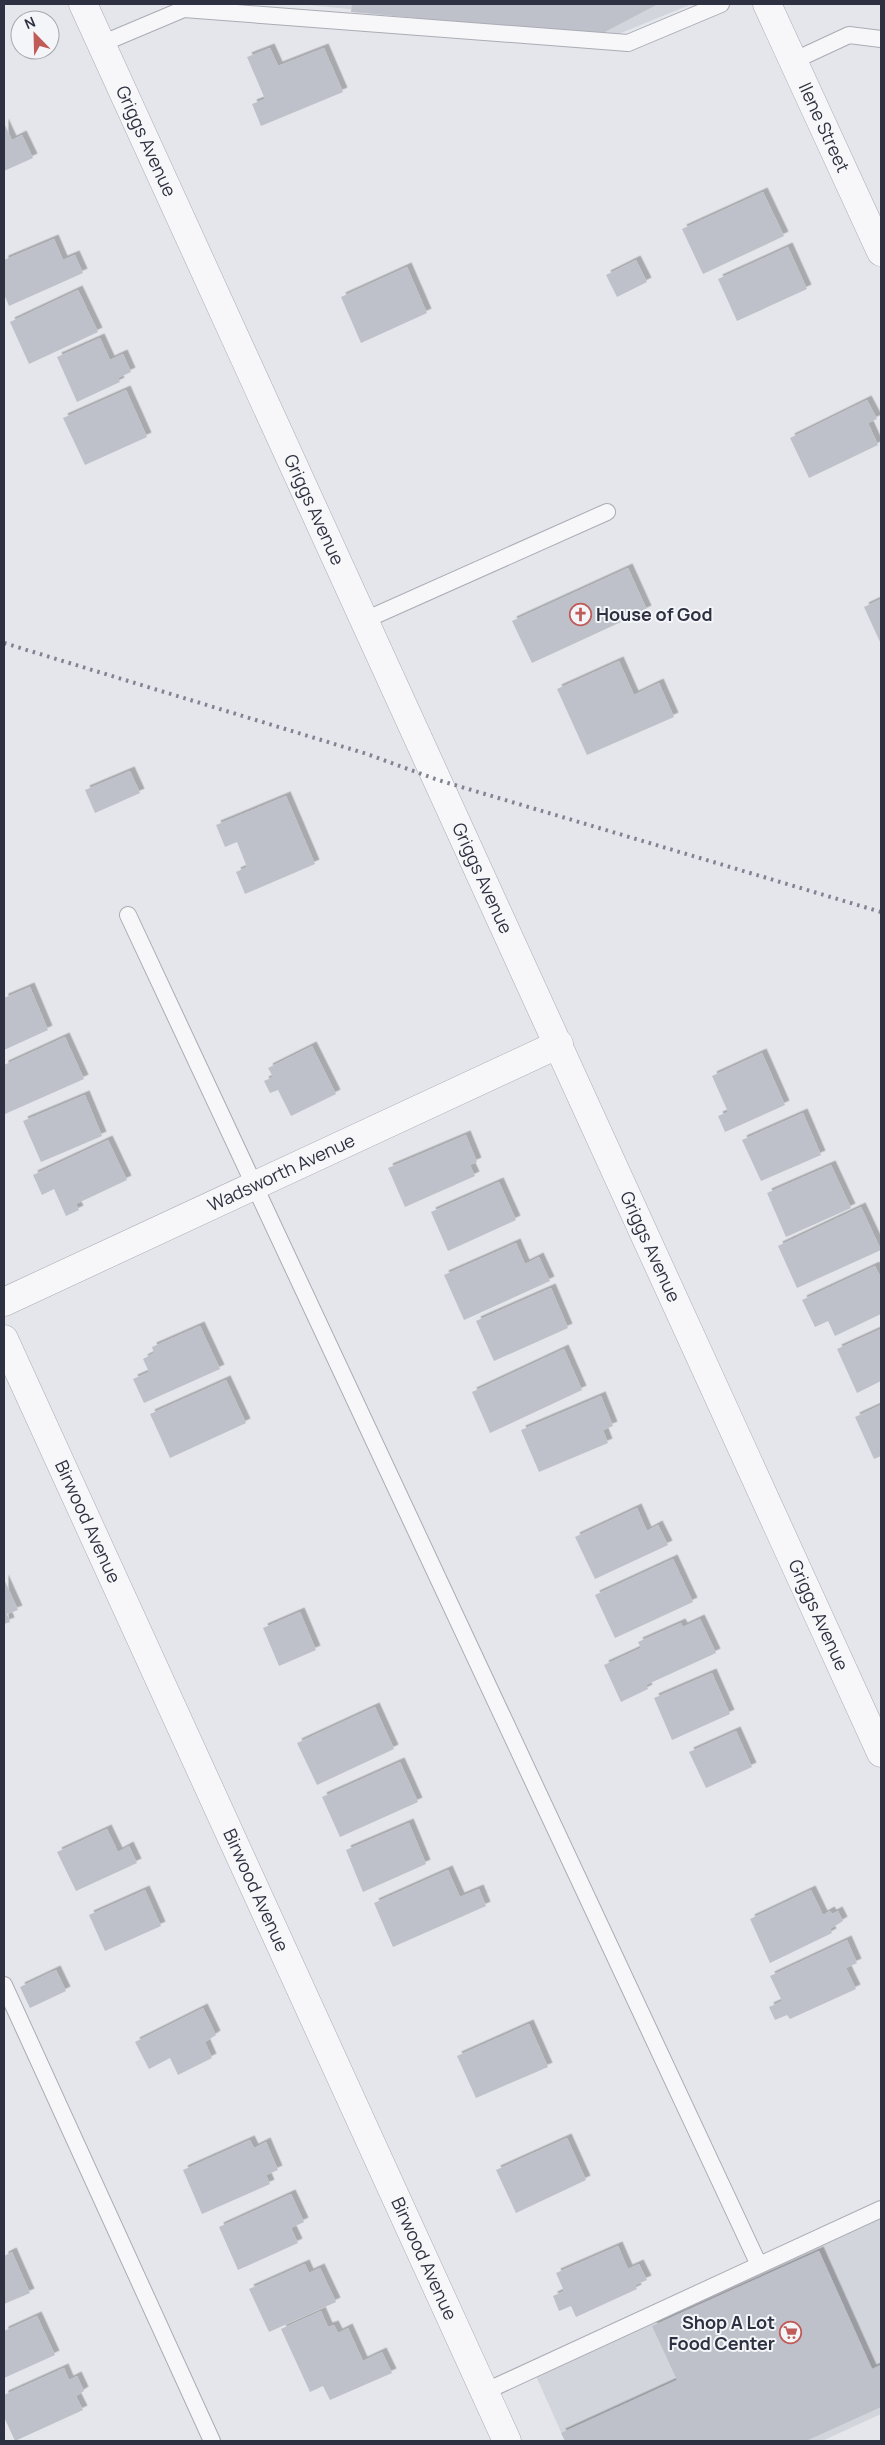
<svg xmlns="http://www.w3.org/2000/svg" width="885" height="2445" viewBox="0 0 885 2445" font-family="Manrope,sans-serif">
	<defs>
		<filter id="shadow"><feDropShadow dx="4.5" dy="-4.5" stdDeviation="0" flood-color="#0004"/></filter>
	</defs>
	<rect width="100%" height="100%" fill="#e4e6eb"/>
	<g fill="#d3d5dc">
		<path d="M298 4H692L616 35Z"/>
		<path d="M881 2219V2414L822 2441H565L536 2376Z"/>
	</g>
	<g fill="#bfc1ca" filter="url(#shadow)">
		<path d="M352 4H658L599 35 351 12Z"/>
		<path d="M270 48 278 66 324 48 343 92 261 126 252 104 265 99 247 57Z"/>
		<path d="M4 123 12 140 22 135 33 158 4 171Z"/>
		<path d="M763 192 784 236 703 274 682 229Z"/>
		<path d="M54 239 63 260 75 255 83 273 9 306 4 294V260Z"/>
		<path d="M788 247 807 289 737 321 718 279Z"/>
		<path d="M636 260 647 282 617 297 606 275Z"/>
		<path d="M407 267 427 313 361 343 341 297Z"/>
		<path d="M78 290 98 332 29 364 10 322Z"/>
		<path d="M100 338 110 360 123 354 131 372 118 378 120 382 77 402 57 357Z"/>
		<path d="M126 390 147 437 85 465 63 418Z"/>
		<path d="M867 400 877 419 868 423 878 445 809 478 790 438Z"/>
		<path d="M628 568 647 610 532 663 512 621Z"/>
		<path d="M881 599V644L864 607Z"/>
		<path d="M619 661 634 695 659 683 674 717 587 755 557 689Z"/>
		<path d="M130 771 140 793 95 813 85 790Z"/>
		<path d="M286 796 315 864 245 894 236 872 247 867 237 842 225 847 216 825Z"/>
		<path d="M30 987 48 1030 4 1050V998Z"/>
		<path d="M65 1037 84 1079 5 1114 4 1065Z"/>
		<path d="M312 1046 336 1094 291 1116 278 1090 270 1093 264 1081 273 1077 268 1068Z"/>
		<path d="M762 1053 785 1105 725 1132 718 1116 728 1112 712 1076Z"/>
		<path d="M85 1095 102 1136 41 1162 23 1121Z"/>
		<path d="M803 1113 821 1155 761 1181 742 1140Z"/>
		<path d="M466 1135 477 1162 470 1165 475 1176 405 1207 388 1168Z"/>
		<path d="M108 1140 127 1180 76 1204 79 1210 66 1216 54 1189 42 1195 33 1175Z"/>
		<path d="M831 1165 851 1208 786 1237 767 1193Z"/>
		<path d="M499 1182 516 1220 448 1251 431 1212Z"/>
		<path d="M861 1207 881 1250 797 1288 778 1246Z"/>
		<path d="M516 1243 525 1264 539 1257 550 1281 464 1320 444 1275Z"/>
		<path d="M875 1266 881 1278V1314L835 1336 828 1321 815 1327 802 1300Z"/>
		<path d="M551 1288 568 1328 494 1361 476 1321Z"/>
		<path d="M200 1326 220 1369 144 1403 133 1379 149 1372 143 1359 154 1353 152 1347Z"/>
		<path d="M881 1329V1381L857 1393 837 1349Z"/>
		<path d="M564 1349 582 1390 490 1433 472 1392Z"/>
		<path d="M226 1380 246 1423 170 1458 150 1414Z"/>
		<path d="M601 1396 613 1426 603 1430 608 1443 539 1472 521 1430Z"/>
		<path d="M881 1405V1456L874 1459 855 1417Z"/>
		<path d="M637 1508 647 1531 658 1525 668 1545 595 1579 575 1537Z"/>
		<path d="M673 1559 693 1602 615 1638 595 1595Z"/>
		<path d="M4 1579 18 1610 7 1614 10 1622 4 1624Z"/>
		<path d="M300 1612 316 1650 279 1666 263 1628Z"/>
		<path d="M700 1619 716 1653 646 1685 648 1689 621 1702 604 1665 641 1648 638 1642 681 1623 683 1627Z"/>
		<path d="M712 1673 730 1714 672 1740 654 1698Z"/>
		<path d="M375 1707 394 1749 317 1785 297 1743Z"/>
		<path d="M736 1731 752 1767 706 1788 689 1752Z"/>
		<path d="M400 1762 418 1802 340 1837 322 1797Z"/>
		<path d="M409 1823 426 1864 363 1892 346 1850Z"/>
		<path d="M107 1829 118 1852 129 1846 137 1863 76 1891 57 1852Z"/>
		<path d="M448 1870 460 1897 479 1889 486 1906 393 1947 374 1903Z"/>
		<path d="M145 1890 161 1926 105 1951 89 1915Z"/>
		<path d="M811 1890 823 1915 830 1911 832 1914 838 1911 843 1921 830 1929 832 1933 770 1963 750 1919Z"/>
		<path d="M847 1940 857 1963 846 1968 856 1989 790 2019 787 2015 775 2020 769 2007 782 2001 770 1976Z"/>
		<path d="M56 1970 66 1991 30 2008 20 1987Z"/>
		<path d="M203 2008 216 2035 205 2042 212 2058 178 2075 170 2058 149 2069 135 2042Z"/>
		<path d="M529 2024 548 2067 476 2098 457 2056Z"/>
		<path d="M567 2138 586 2180 516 2213 496 2170Z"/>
		<path d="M250 2140 254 2148 266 2142 278 2170 266 2175 270 2184 202 2214 183 2170Z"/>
		<path d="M291 2194 304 2222 291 2228 298 2243 238 2270 219 2227Z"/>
		<path d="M618 2246 628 2269 639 2264 647 2280 635 2285 637 2289 576 2317 571 2306 559 2311 553 2296 564 2291 556 2273Z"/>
		<path d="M819 2251 872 2369 881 2365V2407L806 2441H565L561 2433 677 2380 652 2326Z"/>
		<path d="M12 2252 30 2293 4 2304V2256Z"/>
		<path d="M305 2264 309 2273 320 2268 336 2302 269 2332 249 2289Z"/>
		<path d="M321 2311 328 2327 334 2325 338 2333 348 2328 363 2361 382 2352 392 2373 330 2400 323 2386 310 2392 281 2329Z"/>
		<path d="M37 2316 55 2355 4 2378V2331Z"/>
		<path d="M64 2368 69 2380 77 2376 84 2391 76 2396 83 2410 15 2441 4 2417V2395Z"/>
	</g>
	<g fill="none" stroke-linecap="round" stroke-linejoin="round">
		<defs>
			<g id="service">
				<path d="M101 44 184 9 628 43 721 4"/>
				<path d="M793 61 849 35 881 39"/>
				<path d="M365 620 607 512"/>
				<path d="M128 915 759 2265"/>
				<path d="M4 1985 212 2441"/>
				<path d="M484 2392 881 2209"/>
			</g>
			<g id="minor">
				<path id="s1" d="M83 4 881 1753"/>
				<path id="s2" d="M767 4 881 252"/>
				<path id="s3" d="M4 1302 559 1044"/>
				<path id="s4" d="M4 1339 507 2441"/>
			</g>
		</defs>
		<use href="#service" stroke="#aaacb5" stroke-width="18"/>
		<use href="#minor" stroke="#aaacb5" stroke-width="29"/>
		<use href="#service" stroke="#f7f7f9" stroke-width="16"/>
		<use href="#minor" stroke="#f7f7f9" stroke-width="28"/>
		<path stroke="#808392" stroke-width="4" stroke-dasharray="2.5 5" stroke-linecap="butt" d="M4 643 367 754 438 780 881 912"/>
	</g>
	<defs>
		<symbol id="church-ring" viewBox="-11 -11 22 22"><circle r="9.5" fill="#f4f5f8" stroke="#c05b59" stroke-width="1.5"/><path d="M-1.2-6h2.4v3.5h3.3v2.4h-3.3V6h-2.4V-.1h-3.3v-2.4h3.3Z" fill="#c05b59"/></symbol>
		<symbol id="supermarket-ring" viewBox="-11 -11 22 22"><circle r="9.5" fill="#f4f5f8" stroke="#c05b59" stroke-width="1.5"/><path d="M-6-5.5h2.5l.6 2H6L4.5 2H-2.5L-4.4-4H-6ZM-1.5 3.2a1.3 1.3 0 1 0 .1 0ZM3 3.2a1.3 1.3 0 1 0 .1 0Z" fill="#c05b59"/></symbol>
	</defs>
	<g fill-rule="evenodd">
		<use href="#church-ring" x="568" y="602" width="25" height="25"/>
		<use href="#supermarket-ring" x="778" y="2320" width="25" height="25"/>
	</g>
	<g text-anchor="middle" stroke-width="4" stroke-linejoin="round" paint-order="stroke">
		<g font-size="18" fill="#2e3141" stroke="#f4f5f8">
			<text dy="6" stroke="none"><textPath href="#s2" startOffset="136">Ilene Street</textPath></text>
			<text dy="6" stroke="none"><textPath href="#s1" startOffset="151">Griggs Avenue</textPath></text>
			<text dy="6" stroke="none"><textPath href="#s1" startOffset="556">Griggs Avenue</textPath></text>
			<text dy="6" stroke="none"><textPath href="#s1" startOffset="961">Griggs Avenue</textPath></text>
			<text dy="6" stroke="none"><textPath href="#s3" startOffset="306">Wadsworth Avenue</textPath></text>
			<text dy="6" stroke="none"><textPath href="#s1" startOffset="1366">Griggs Avenue</textPath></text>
			<text dy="6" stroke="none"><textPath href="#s4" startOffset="201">Birwood Avenue</textPath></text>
			<text dy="6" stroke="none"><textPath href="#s1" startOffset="1771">Griggs Avenue</textPath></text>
			<text dy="6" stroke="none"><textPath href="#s4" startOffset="606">Birwood Avenue</textPath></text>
			<text dy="6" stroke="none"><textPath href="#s4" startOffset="1011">Birwood Avenue</textPath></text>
		</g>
		<g font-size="18" font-weight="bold" fill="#2e3141" stroke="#f4f5f8" text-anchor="start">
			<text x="596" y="621">House of God</text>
			<text x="775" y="2329" text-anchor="end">Shop A Lot<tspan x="775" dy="21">Food Center</tspan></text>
		</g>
	</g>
	<rect width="885" height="2445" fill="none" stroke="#2e3141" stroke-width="10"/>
	<g transform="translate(35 35) rotate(337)"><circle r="24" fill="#f4f5f8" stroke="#a5a7af"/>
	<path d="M0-4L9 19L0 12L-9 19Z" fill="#c05b59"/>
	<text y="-8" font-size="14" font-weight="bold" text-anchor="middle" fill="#2e3141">N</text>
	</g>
</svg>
